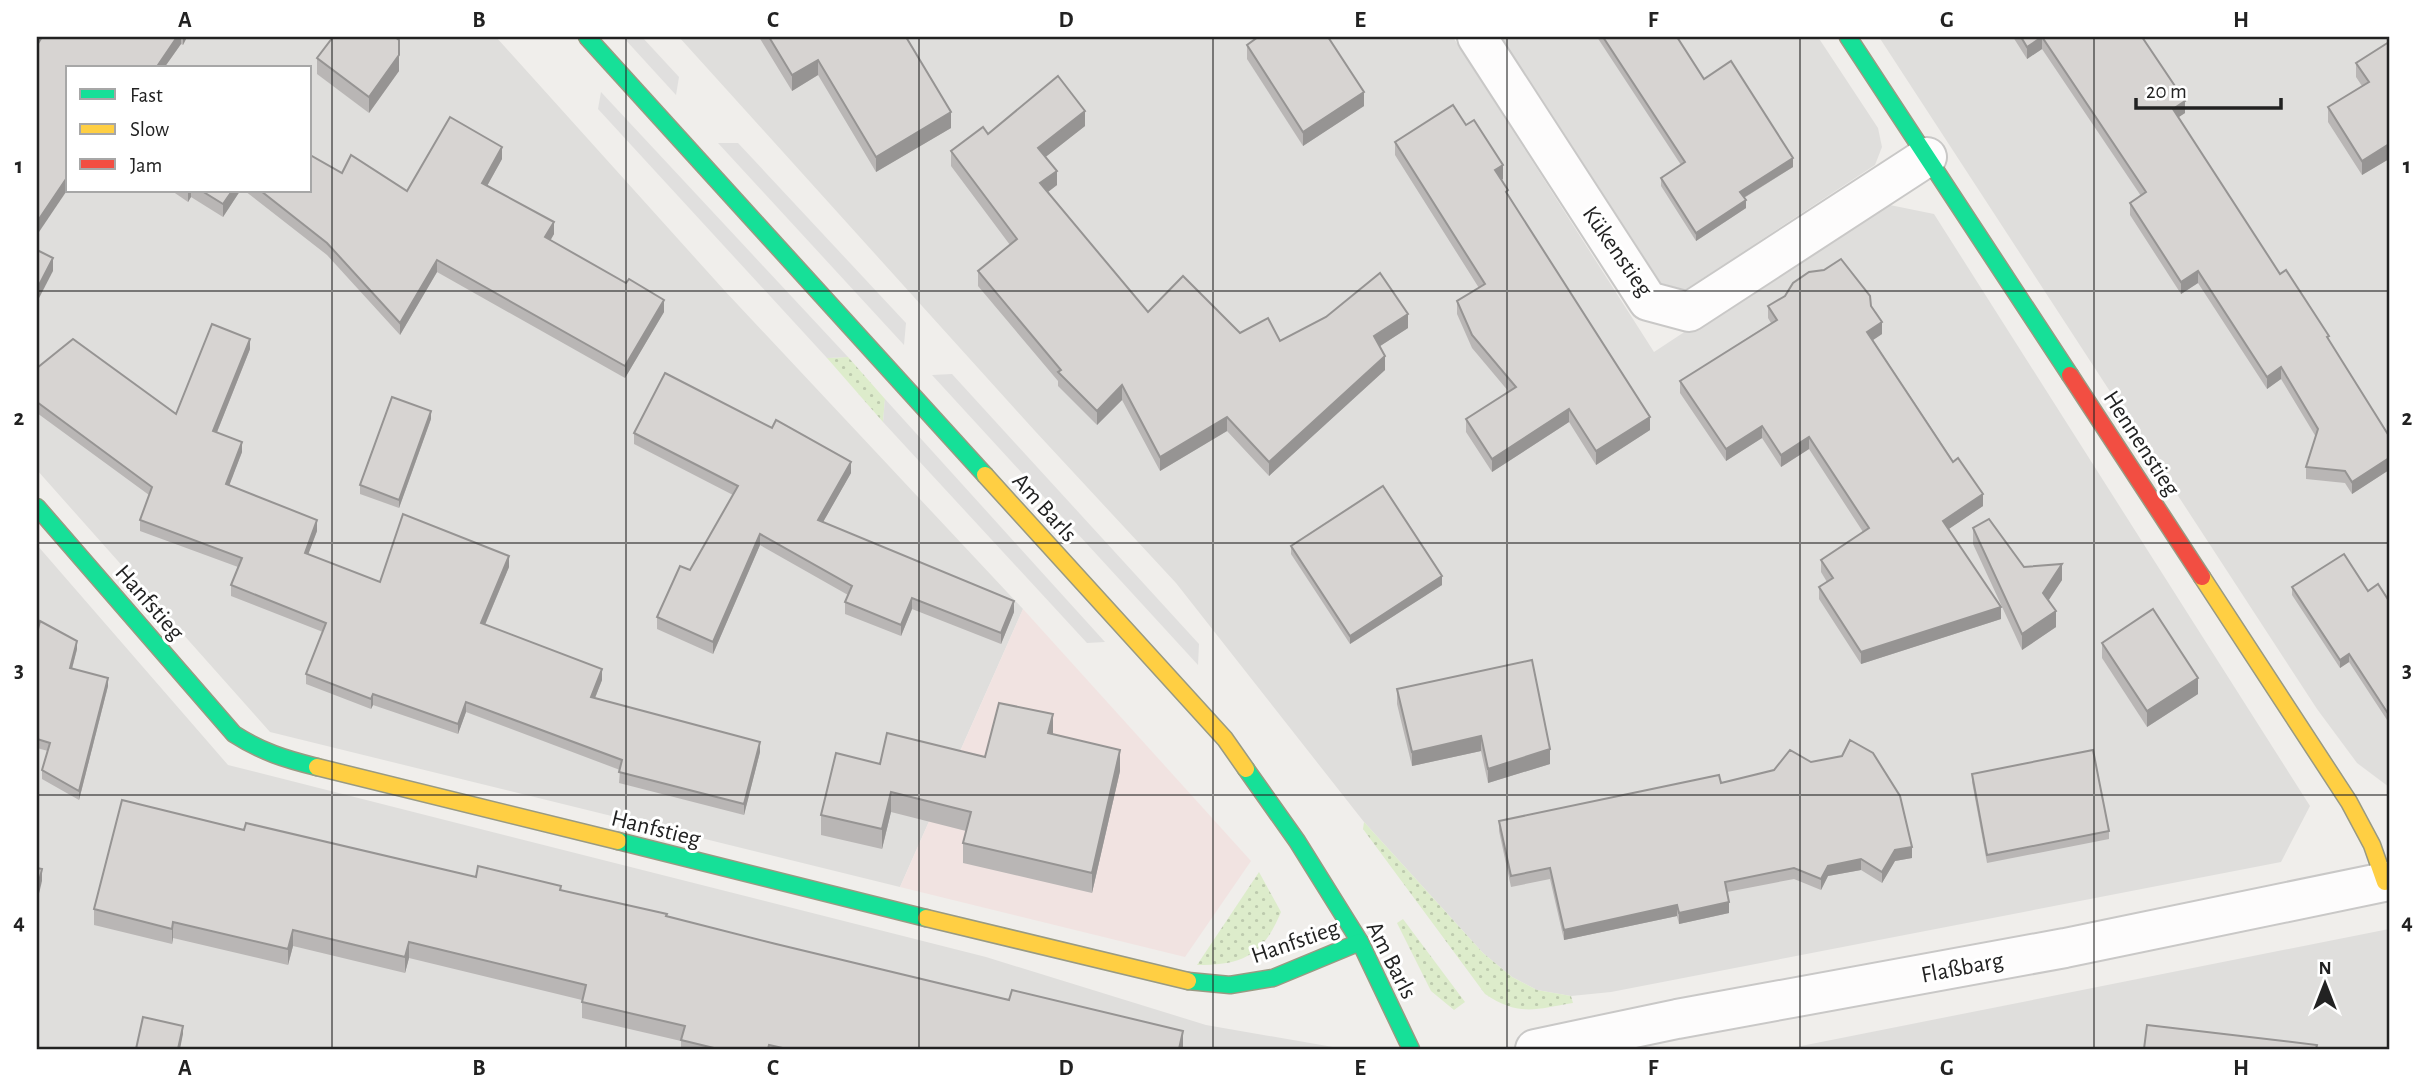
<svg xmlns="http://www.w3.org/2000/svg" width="2426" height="1086" viewBox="0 0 2426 1086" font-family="'Alegreya Sans',sans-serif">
	<defs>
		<pattern id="grass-dots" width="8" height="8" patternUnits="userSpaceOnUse" patternTransform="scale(1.75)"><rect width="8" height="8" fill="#ddeccb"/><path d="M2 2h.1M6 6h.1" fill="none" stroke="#bdcaae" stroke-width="1.8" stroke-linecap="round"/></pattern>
	</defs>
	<rect width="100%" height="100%" fill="#f0eeeb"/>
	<g fill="#dfdedc" fill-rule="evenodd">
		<path d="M37 37H496L724 290 1023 609 900 887 270 732 37 470ZM68 68H310V191H68Z"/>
		<path d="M679 37H1453L1654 352 1880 203 1934 214 2310 806 2281 862 1611 992 1571 996 1537 990 1512 977 1483 953 1364 822 1176 583 1035 431Z"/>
		<path d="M1501 37H1818L1878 128 1882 147 1875 165 1685 290 1661 283Z"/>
		<path d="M1879 37H2389V787L2357 763 2317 709Z"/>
		<path d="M37 545 228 765 986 957 1206 1025 1333 1047 1334 1049H37Z"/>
		<path d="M2389 929V1049H1786Z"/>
	</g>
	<path fill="#f1e3e1" d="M1023 609 1251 861 1185 957 900 887Z"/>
	<g fill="url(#grass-dots)">
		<path d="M848 357 885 399 883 422 827 358Z"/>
		<path d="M1364 822 1483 953 1512 977 1537 990 1571 996 1573 1003C1536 1009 1519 1017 1485 994L1363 829Z"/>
		<path d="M1259 872 1281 912C1263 955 1243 965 1197 965Z"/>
		<path d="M1403 919 1465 1002 1454 1010 1431 991 1397 923Z"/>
	</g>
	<g fill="#e0dfde">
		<path d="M623 37H642L679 77 676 95Z"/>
		<path d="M601 92 848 357 827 358 598 109Z"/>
		<path d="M718 143H738L906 323 904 345Z"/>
		<path d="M952 374 1199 644 1198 665 932 375Z"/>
		<path d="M885 399 1105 642 1087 643 883 422Z"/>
	</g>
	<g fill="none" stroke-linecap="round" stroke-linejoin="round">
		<defs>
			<g id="street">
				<path d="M1477 37 1648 301 1689 312 1927 157"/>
				<path d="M1535 1049 1677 1019 2065 948 2389 881"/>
			</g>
			<g id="fast">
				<path d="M587 37 985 475"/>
				<path d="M1848 37 2070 375"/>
				<path d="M37 507 234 734C262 752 285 759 317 767"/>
				<path d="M1246 769 1297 841 1360 942 1411 1049"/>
				<path d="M618 841 926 918"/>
				<path d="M1188 981 1230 985 1273 978 1360 942"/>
			</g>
			<g id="slow">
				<path d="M985 475 1225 739 1246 769"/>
				<path d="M2202 577 2349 802 2372 845 2385 882"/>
				<path d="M317 767 618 841"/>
				<path d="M926 918 1188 981"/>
			</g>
			<path id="jam" d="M2070 375 2202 577"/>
		</defs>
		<use href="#street" stroke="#c9c8c7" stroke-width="42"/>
		<use href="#fast" stroke="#999a82" stroke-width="19"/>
		<use href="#slow" stroke="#999a82" stroke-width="19"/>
		<use href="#jam" stroke="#999a82" stroke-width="19"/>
		<use href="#street" stroke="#fdfcfc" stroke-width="38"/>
		<use href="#fast" stroke="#16e098" stroke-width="16"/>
		<use href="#slow" stroke="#ffcf43" stroke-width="16"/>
		<use href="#jam" stroke="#f24e42" stroke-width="16"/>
	</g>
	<g fill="#b9b6b5">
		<path d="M42 37H187L183 45 181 44 164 68H68Z"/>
		<path d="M759 37H906L951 128 876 172 818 75 792 91Z"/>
		<path d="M1597 37H1677L1704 79 1793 167 1744 198 1746 208 1696 241 1661 186V178L1681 165Z"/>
		<path d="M2013 37H2143L2185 113 2178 117 2280 274 2329 341 2389 436V470L2352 494 2345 483 2306 479V467L2316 437 2281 379 2267 389 2198 283 2181 294 2130 215V203L2141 196 2042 49 2027 59Z"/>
		<path d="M2389 42V159L2362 175 2328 122V107L2362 86 2356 77V63Z"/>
		<path d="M1247 45 1364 106 1303 146 1247 59Z"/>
		<path d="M317 58 399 71 369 113 317 74Z"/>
		<path d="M1466 125 1503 179 1501 180 1508 194 1650 430 1596 465 1569 422 1492 472 1466 432V419L1509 392 1472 348 1457 314V301L1479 288 1395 155V142Z"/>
		<path d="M1085 126 1045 157 1057 185 1048 192 1148 312 1240 333 1280 341 1408 328 1380 346 1385 370 1269 476 1227 431 1160 471 1122 400 1097 425 1058 386V381L978 286V271L1010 245 951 166V151L988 134Z"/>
		<path d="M502 159 487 186 554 234 550 240 664 312 625 378 437 272 400 335 327 255 245 191H310L342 173 407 191Z"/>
		<path d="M172 191H240L223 217 191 197 188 202Z"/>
		<path d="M1768 306H1871L1882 334 1873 340 1983 506 1948 529 2001 619 1861 664 1819 599V587L1827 582 1821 572V560L1863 532 1809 449 1781 467 1762 438 1726 461 1680 393V381L1771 323 1768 318Z"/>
		<path d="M250 349 217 432 242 452 229 485 317 531 308 554 380 582 509 567 485 625 602 680 595 698 760 752 744 815 619 783 620 770 466 712 458 734 373 705 371 709 306 684V674L323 632 231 596V585L238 567 140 531V520L149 495 37 413V368L176 414Z"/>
		<path d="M431 419 399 508 360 494V485Z"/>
		<path d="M634 433 851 473 823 522 1014 612 1001 644 912 609 901 636 845 614V602L848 595 760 545 713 654 657 629V617L690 570 733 495 634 444Z"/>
		<path d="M1973 528 2024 567 2062 580 2048 600 2056 627 2022 650 1973 544Z"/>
		<path d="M1291 546 1442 585 1350 644 1291 554Z"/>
		<path d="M2292 587 2368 591 2389 601V723L2349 662 2340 668 2292 595Z"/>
		<path d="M37 633 77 649 72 669 108 686 79 800 42 779V770L48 751 37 748Z"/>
		<path d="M2102 643 2198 694 2147 727 2102 658Z"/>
		<path d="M1397 689 1550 764 1488 783 1481 751 1412 766 1397 704Z"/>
		<path d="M1053 734 1120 771 1092 893 963 863V843L966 831 891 812 882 849 821 835V815L880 764 985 757Z"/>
		<path d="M1972 774 2109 831V839L1987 863 1972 782Z"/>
		<path d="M1721 783 1912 858 1895 861 1882 883 1861 870 1828 876 1821 890 1794 879 1727 892 1729 913 1679 924 1677 916 1564 940 1550 879 1511 887 1499 831V821Z"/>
		<path d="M244 830 476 877 561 890 667 916 1183 1047 1182 1049H681V1041L582 1018V1000L409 958 405 973 293 946 288 965 173 938 172 944 94 925V909Z"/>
	</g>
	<g fill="#969493">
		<path d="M177 37H181V44L164 68H156Z"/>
		<path d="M183 37H187L183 45Z"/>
		<path d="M2042 37V49L2027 59V47Z"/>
		<path d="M399 55V71L369 113V97Z"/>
		<path d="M818 60V75L792 91V75Z"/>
		<path d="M1364 92V106L1303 146V132Z"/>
		<path d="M2185 101V113L2173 121V109Z"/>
		<path d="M1085 111V126L1038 163V148Z"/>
		<path d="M951 112V128L876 172V157Z"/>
		<path d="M2389 144V159L2362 175V161Z"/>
		<path d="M502 147V159L482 195V183Z"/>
		<path d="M1793 158V167L1740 200V192Z"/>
		<path d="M1503 165V179L1495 184V170Z"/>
		<path d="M1057 171V185L1040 198V183Z"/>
		<path d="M68 176V189L37 235V222Z"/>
		<path d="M188 191H191V197L188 202Z"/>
		<path d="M232 191H240L223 217V204Z"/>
		<path d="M1746 200V208L1696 241V233Z"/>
		<path d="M554 222V234L545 250V237Z"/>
		<path d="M53 258V271L37 302V289Z"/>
		<path d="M437 260V272L400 335V323Z"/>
		<path d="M2198 271V283L2181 294V282Z"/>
		<path d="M664 300V312L625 378V366Z"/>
		<path d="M1408 314V328L1374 350V336Z"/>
		<path d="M1882 322V334L1867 344V332Z"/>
		<path d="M250 339V349L213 442V431Z"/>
		<path d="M1385 356V370L1269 476V462Z"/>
		<path d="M2281 367V379L2267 389V377Z"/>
		<path d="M1122 385V400L1097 425V411Z"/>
		<path d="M1569 409V422L1492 472V459Z"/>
		<path d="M431 411V419L399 508V500Z"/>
		<path d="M1227 417V431L1160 471V457Z"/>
		<path d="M1650 417V430L1596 465V451Z"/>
		<path d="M1762 426V438L1726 461V449Z"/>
		<path d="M1809 437V449L1781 467V455Z"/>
		<path d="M242 442V452L226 494V484Z"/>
		<path d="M2389 458V470L2352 494V482Z"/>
		<path d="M851 462V473L818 531V520Z"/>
		<path d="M1983 494V506L1943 533V521Z"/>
		<path d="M317 520V531L305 563V553Z"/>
		<path d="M760 534V545L713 654V642Z"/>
		<path d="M509 556V567L481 634V623Z"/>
		<path d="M2062 564V580L2043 609V593Z"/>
		<path d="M1442 576V585L1350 644V636Z"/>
		<path d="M912 598V609L901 636V625Z"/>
		<path d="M1014 601V612L1001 644V633Z"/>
		<path d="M2001 607V619L1861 664V652Z"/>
		<path d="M2056 611V627L2022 650V634Z"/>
		<path d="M77 641V649L70 676V668Z"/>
		<path d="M2349 654V662L2340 668V660Z"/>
		<path d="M602 669V680L591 708V697Z"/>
		<path d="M108 678V686L79 800V791Z"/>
		<path d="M2198 678V694L2147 727V711Z"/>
		<path d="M373 694V705L371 709V699Z"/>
		<path d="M466 702V712L458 734V724Z"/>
		<path d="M1053 714V734L1048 733Z"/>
		<path d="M1481 736V751L1412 766V752Z"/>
		<path d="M760 742V752L744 815V804Z"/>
		<path d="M1550 749V764L1488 783V769Z"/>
		<path d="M1120 750V771L1092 893V873Z"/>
		<path d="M891 792V812L882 849V829Z"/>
		<path d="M1912 847V858L1895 861 1882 883V872L1895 850Z"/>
		<path d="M1861 859V870L1828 876 1821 890V879L1828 866Z"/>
		<path d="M42 869V881L37 902V890Z"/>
		<path d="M1729 902V913L1679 924V913Z"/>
		<path d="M1677 905V916L1564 940V930Z"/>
		<path d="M173 922V938L172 944V929Z"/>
		<path d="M293 930V946L288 965V949Z"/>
		<path d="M409 942V958L405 973V957Z"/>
		<path d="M183 1026V1034L180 1049H178Z"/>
		<path d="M1183 1031V1047L1182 1049H1179Z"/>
	</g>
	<g fill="#d7d4d2" stroke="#969493" stroke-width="2">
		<path d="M42 37H177L156 68H68V176L37 222V45Z"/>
		<path d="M333 37H395L399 40V55L369 97 317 58Z"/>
		<path d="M769 37H906L951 112 876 157 818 60 792 75Z"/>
		<path d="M1258 37H1328L1364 92 1303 132 1247 45Z"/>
		<path d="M1603 37H1677L1704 79 1731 61 1793 158 1740 192 1746 200 1696 233 1661 178 1685 162Z"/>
		<path d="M2021 37H2142L2185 101 2173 109 2280 274 2286 270 2329 336 2327 337 2389 436V458L2352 482 2345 471 2306 467 2318 429 2281 367 2267 377 2198 271 2181 282 2130 203 2146 192 2042 37 2027 47Z"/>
		<path d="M2389 42V144L2362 161 2328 107 2369 82 2356 63Z"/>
		<path d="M1058 76 1085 111 1038 148 1057 171 1040 183 1148 312 1183 276 1240 333 1268 318 1280 341 1326 317 1380 273 1408 314 1374 336 1385 356 1269 462 1227 417 1160 457 1122 385 1097 411 1058 372 1061 370 978 271 1017 239 951 151 983 127 988 134Z"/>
		<path d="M1453 105 1466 125 1474 120 1503 165 1495 170 1508 190 1506 192 1650 417 1596 451 1569 409 1492 459 1466 419 1516 387 1472 335 1457 301 1485 284 1395 142Z"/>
		<path d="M450 117 502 147 482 183 554 222 545 237 626 283 629 279 664 300 625 366 437 260 400 323 327 243 261 191H310V155L342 173 351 155 407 191Z"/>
		<path d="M202 191H232L223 204Z"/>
		<path d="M37 250 53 258 37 289Z"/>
		<path d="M1841 259 1870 296 1871 306 1882 322 1867 332 1953 462 1958 458 1983 494 1943 521 2001 607 1861 652 1819 587 1833 578 1821 560 1869 528 1809 437 1781 455 1762 426 1726 449 1680 381 1777 320 1768 306 1785 296 1793 283 1809 272 1824 270Z"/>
		<path d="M212 324 250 339 213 431 242 442 226 484 317 520 305 553 380 582 403 514 509 556 481 623 602 669 591 697 760 742 744 804 619 772 622 760 466 702 458 724 373 694 371 699 306 674 326 623 231 585 242 558 140 520 152 487 37 402V368L73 339 176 414Z"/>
		<path d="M665 373 772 428 776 420 851 462 818 520 1014 601 1001 633 912 598 901 625 845 602 852 586 760 534 713 642 657 617 680 566 690 570 738 486 634 433Z"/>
		<path d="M392 397 431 411 399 500 360 485Z"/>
		<path d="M1383 486 1442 576 1350 636 1291 546Z"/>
		<path d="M1989 519 2024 567 2062 564 2043 593 2056 611 2022 634 1973 528Z"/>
		<path d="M2344 554 2368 591 2378 584 2389 601V715L2349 654 2340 660 2292 587Z"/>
		<path d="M2153 609 2198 678 2147 711 2102 643Z"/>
		<path d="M40 621 77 641 70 668 108 678 79 791 42 770 50 743 37 739V633Z"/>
		<path d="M1532 660 1550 749 1488 769 1481 736 1412 752 1397 689Z"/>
		<path d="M999 703 1053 714 1048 733 1120 750 1092 873 963 843 971 812 891 792 882 829 821 815 836 753 880 764 887 733 985 757Z"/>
		<path d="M1850 740 1873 753 1900 796 1912 847 1895 850 1882 872 1861 859 1828 866 1821 879 1794 868 1725 882 1729 902 1679 913 1677 905 1564 930 1550 868 1511 876 1499 821 1719 775 1721 783 1774 770 1790 750 1811 762 1842 756Z"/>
		<path d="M2093 750 2109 831 1987 855 1972 774Z"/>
		<path d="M122 800 244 830 246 823 476 877 478 866 561 886 560 890 667 914 666 916 776 944 1009 1000 1012 990 1183 1031 1179 1049H787L769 1045 768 1049H718L681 1040 685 1026 582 1002 586 985 409 942 405 957 293 930 288 949 173 922 172 929 94 909Z"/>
		<path d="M37 868 42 869 37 890Z"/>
		<path d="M143 1017 183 1026 178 1049H136Z"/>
		<path d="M2147 1025 2317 1045 2316 1049H2144Z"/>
	</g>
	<path fill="none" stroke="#222" stroke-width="2" stroke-opacity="0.55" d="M332 37V1049M626 37V1049M919 37V1049M1213 37V1049M1507 37V1049M1800 37V1049M2094 37V1049M37 291H2389M37 543H2389M37 795H2389"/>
	<g text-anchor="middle" stroke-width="6" stroke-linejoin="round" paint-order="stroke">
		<g font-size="24" fill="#222" stroke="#fff">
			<text transform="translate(1618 251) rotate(55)" y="8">Kükenstieg</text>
			<text transform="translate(2142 443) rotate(57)" y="8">Hennenstieg</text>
			<text transform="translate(1045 507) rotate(48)" y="8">Am Barls</text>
			<text transform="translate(150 602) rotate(49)" y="8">Hanfstieg</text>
			<text transform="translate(656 828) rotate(14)" y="8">Hanfstieg</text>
			<text transform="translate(1295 941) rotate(-19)" y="8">Hanfstieg</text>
			<text transform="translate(1392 960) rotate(63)" y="8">Am Barls</text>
			<text transform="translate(1962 967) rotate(-11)" y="8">Flaßbarg</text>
		</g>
	</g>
	<rect width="2426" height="1086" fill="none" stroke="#ffffff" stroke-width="77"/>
	<rect x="66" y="66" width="245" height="126" fill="#ffffff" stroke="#a7a7a7" stroke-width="2"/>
	<rect x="80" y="89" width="35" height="10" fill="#16e098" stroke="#a7a7a7" stroke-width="2"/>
	<text x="130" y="102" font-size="21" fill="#222222">Fast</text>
	<rect x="80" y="124" width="35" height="10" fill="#ffcf43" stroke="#a7a7a7" stroke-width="2"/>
	<text x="130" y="136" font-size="21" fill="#222222">Slow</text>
	<rect x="80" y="159" width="35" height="10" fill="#f24e42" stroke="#a7a7a7" stroke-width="2"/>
	<text x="130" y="172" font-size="21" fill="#222222">Jam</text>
	<g transform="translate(2325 984)" stroke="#ffffff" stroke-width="5" paint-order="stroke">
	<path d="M0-5L12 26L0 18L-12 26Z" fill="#222222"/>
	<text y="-10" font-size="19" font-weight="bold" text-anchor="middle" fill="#222222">N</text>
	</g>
	<path d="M2136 98v10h145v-10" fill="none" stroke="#222222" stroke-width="3.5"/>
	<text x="2146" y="98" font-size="21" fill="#222222" stroke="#ffffff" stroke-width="5" paint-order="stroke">20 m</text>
	<rect x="38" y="38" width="2350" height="1010" fill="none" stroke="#222" stroke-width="2.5"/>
	<g font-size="23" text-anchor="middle" font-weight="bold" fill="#222">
		<text x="185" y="27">A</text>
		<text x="479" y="27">B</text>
		<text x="773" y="27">C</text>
		<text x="1066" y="27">D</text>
		<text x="1360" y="27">E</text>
		<text x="1653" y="27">F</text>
		<text x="1947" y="27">G</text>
		<text x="2241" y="27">H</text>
		<text x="19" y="173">1</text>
		<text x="2407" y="173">1</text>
		<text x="19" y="425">2</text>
		<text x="2407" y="425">2</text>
		<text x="19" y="677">3</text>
		<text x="2407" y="677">3</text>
		<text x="19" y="929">4</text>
		<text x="2407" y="929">4</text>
		<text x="185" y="1075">A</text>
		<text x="479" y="1075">B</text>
		<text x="773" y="1075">C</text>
		<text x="1066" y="1075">D</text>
		<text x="1360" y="1075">E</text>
		<text x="1653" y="1075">F</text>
		<text x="1947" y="1075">G</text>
		<text x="2241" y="1075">H</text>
	</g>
</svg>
